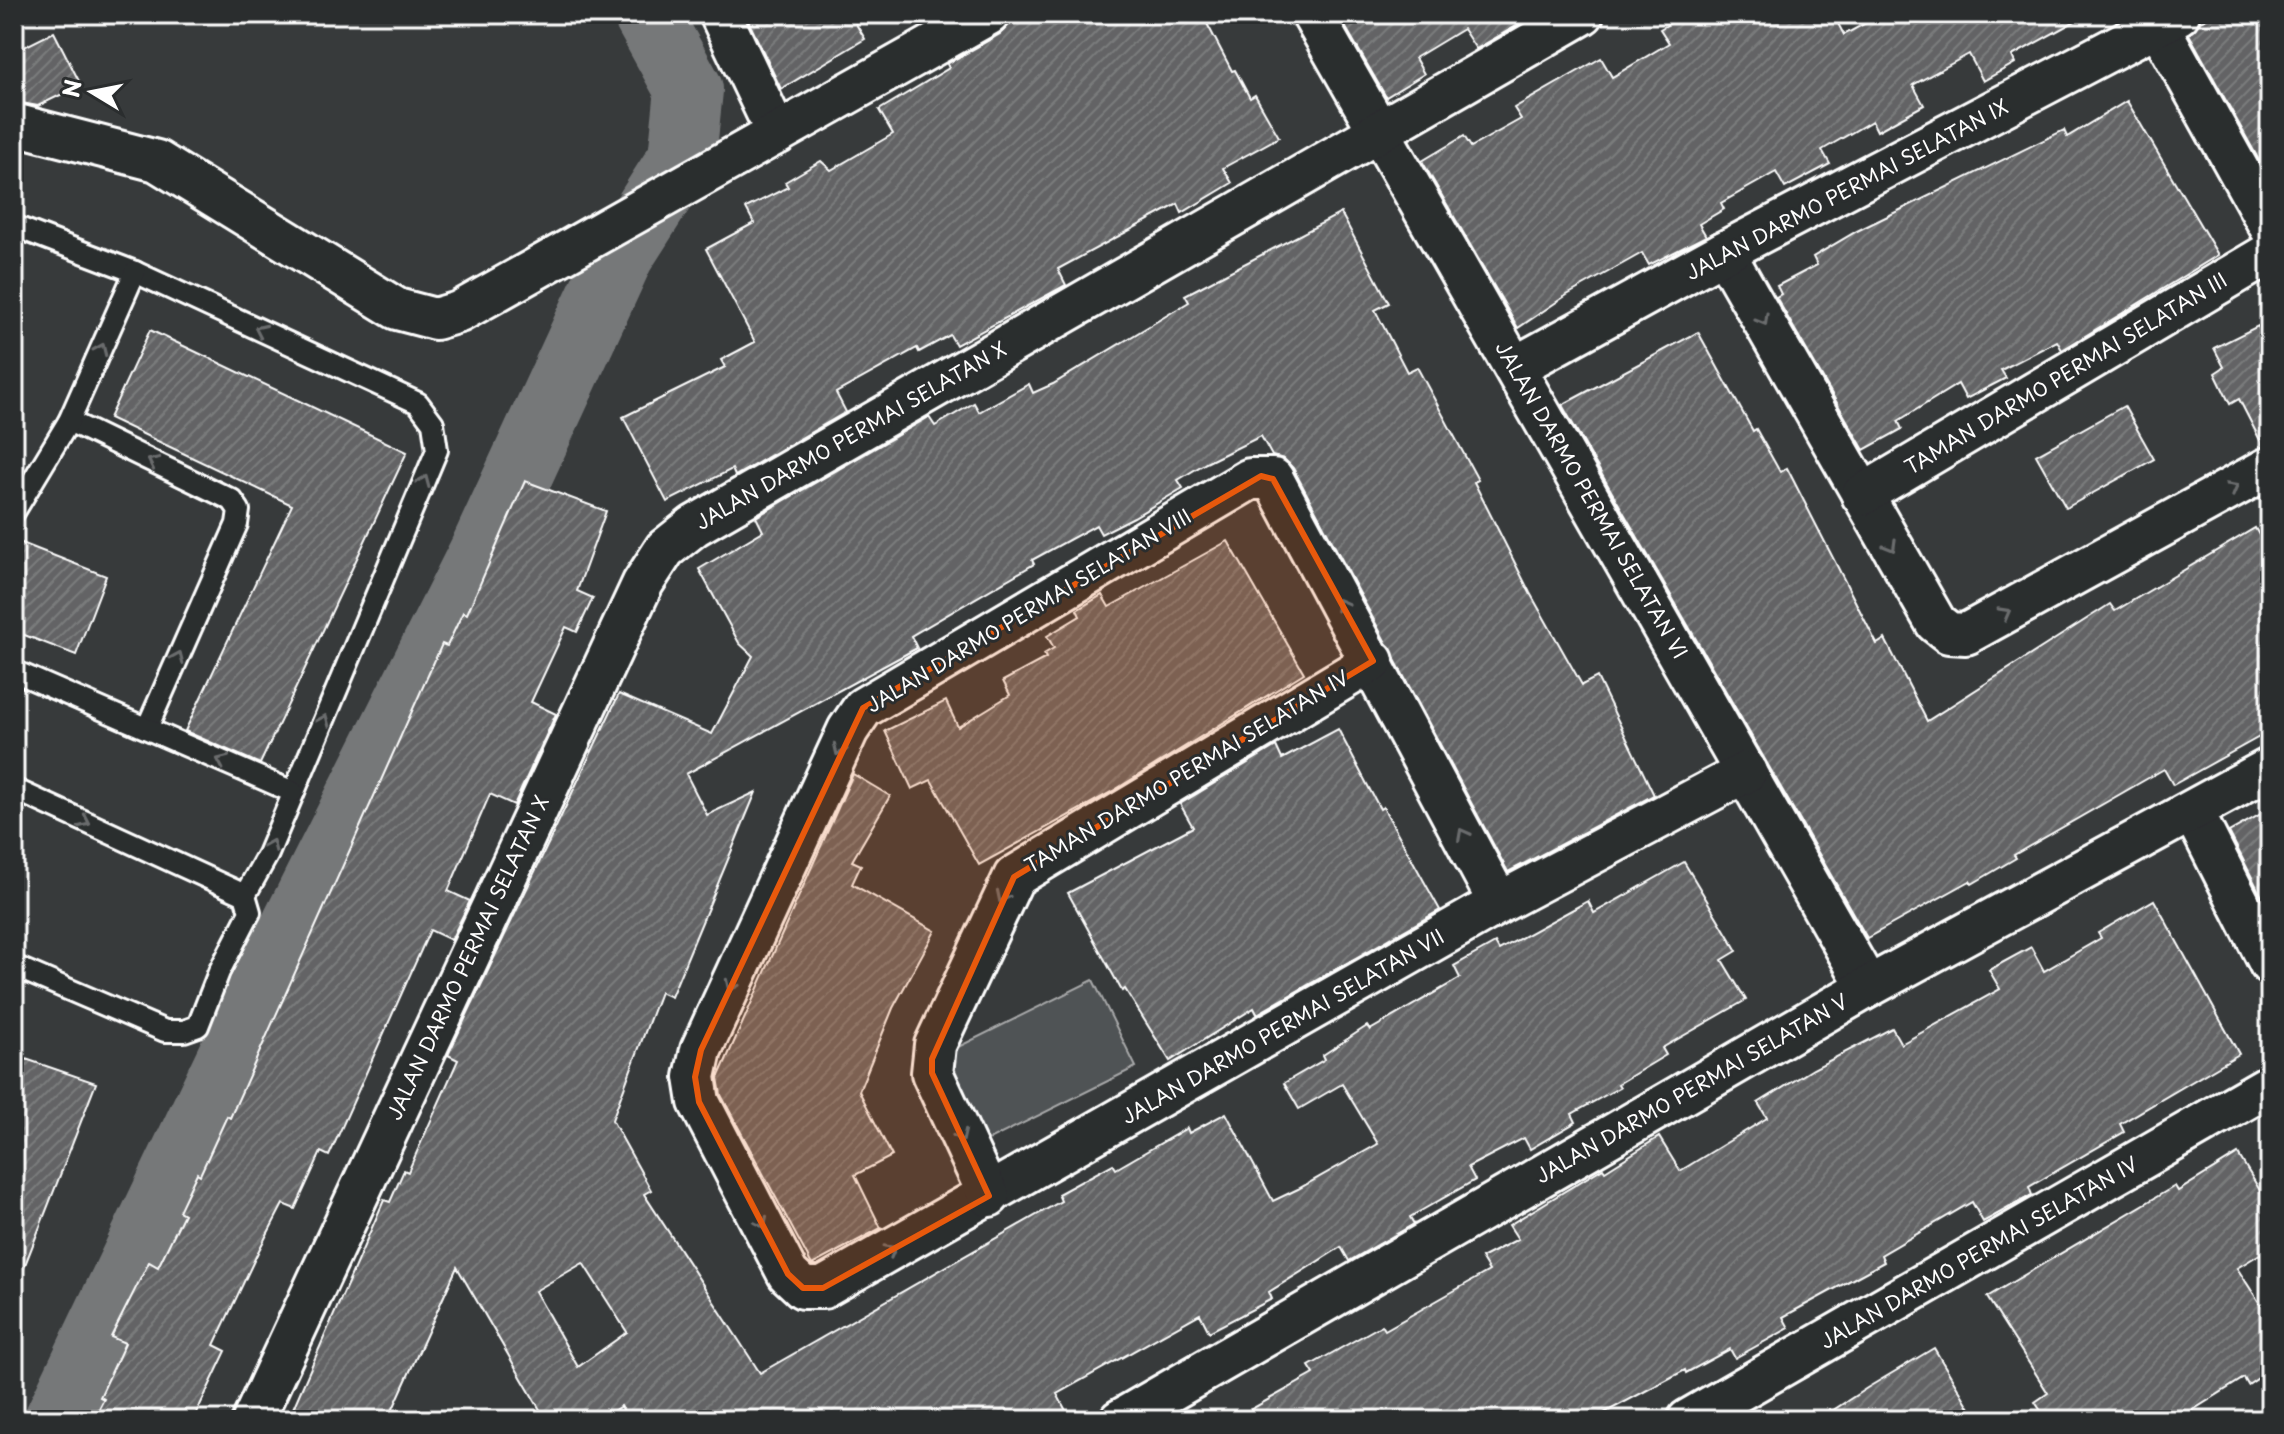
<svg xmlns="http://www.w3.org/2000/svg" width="2284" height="1434" viewBox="0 0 2284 1434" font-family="'Playpen Sans',sans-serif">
	<defs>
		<pattern id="building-hatch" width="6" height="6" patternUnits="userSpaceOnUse" patternTransform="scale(2)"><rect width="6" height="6" fill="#636465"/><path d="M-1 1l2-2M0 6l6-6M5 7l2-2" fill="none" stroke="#7a7b7c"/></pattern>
	</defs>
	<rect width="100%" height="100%" fill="#373a3b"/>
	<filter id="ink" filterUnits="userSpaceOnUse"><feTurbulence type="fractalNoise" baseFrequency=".0125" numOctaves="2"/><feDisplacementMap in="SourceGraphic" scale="16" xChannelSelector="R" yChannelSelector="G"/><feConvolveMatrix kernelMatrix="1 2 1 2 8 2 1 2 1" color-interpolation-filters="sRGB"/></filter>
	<g filter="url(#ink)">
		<path fill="#505354" stroke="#a8a9aa" stroke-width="2" d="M1093 980 1136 1067 987 1141 944 1054Z"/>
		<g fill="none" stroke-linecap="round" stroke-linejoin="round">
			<path stroke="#767879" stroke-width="68" d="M58 1420 261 994 483 552 620 255 682 158 689 90 647 14"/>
		</g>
		<g fill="url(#building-hatch)" stroke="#fff" stroke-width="2" fill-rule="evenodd">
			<path d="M745 14H850L865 39 781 89Z"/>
			<path d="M1012 14H1202L1232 71 1235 70 1250 98 1255 95 1279 137 1223 168 1232 183 1182 213 1178 204 1058 269 1066 285 956 345 950 335 919 352 917 348 836 393 846 412 735 476 732 469 667 502 623 417 725 367 721 360 755 342 706 249 754 223 746 208 788 187 785 182 821 161 831 170 893 134 879 110 949 68 947 64 1000 34 1009 25Z"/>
			<path d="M1338 14H1537L1476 49 1463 29 1415 58 1424 74 1386 97Z"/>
			<path d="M1686 14H1833L1844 35 1882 14H2088L2012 56 2015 63 1983 81 1969 54 1913 85 1924 105 1877 131 1872 121 1822 150 1830 164 1785 188 1776 172 1721 203 1724 209 1699 224 1706 236 1649 265 1642 253 1567 295 1518 328 1422 161 1464 136 1471 147 1521 119 1514 108 1601 58 1612 77 1669 43 1660 29Z"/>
			<path d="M2215 14H2270V180L2189 34 2200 21Z"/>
			<path d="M54 32 81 85 38 106 16 102 14 52Z"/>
			<path d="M2127 101 2218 255 2062 350 2057 341 2001 370 2006 378 1966 399 1958 384 1898 421 1902 429 1864 450 1776 297 1781 294 1777 286 1817 265 1813 257 1857 231 2064 130 2067 137Z"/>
			<path d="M1341 213 1389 303 1375 310 1407 372 1417 367 1478 480 1474 482 1530 593 1582 685 1597 677 1654 795 1508 872 1293 468 1284 459 1272 456 1261 436 1206 463 1178 480 1183 488 1134 517 1101 534 1096 525 1032 560 1034 564 911 636 917 648 686 774 707 815 756 792 671 997 660 992 612 1120 651 1190 644 1194 760 1373 1061 1201 1058 1194 1113 1164 1116 1169 1187 1128 1189 1133 1226 1113 1273 1201 1298 1189 1378 1144 1342 1084 1299 1109 1284 1083 1325 1059 1323 1055 1367 1026 1370 1030 1460 978 1454 966 1495 943 1499 950 1588 901 1594 913 1684 862 1737 951 1722 960 1746 1000 1662 1048 1666 1055 1618 1084 1620 1087 1572 1114 1576 1122 1530 1149 1524 1138 1468 1167 1475 1180 1410 1217 1414 1224 1349 1261 1341 1247 1269 1292 1272 1299 1209 1332 1200 1314 1057 1394 1071 1420H629L621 1406 599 1420H546L457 1267 388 1420H288L384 1200 390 1202 404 1170 408 1172 458 1060 448 1055 619 694 712 734 753 656 739 643 699 569 763 531 756 517 929 417 935 426 974 403 979 412 1029 384 1033 393 1053 384 1189 302 1185 295ZM583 1263 627 1332 578 1367 535 1291Z"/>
			<path d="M2258 326 2270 350V444L2263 446 2239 399 2230 404 2215 373 2224 367 2214 348Z"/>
			<path d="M150 330 407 452 260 764 185 731 292 505 109 418Z"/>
			<path d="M1698 332 1753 431 1756 429 1780 472 1787 468 1877 644 1885 639 1927 721 2110 604 2115 611 2255 528 2270 554V731L2173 785 2164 769 2014 855 2016 858 1972 884 1970 881 1867 938 1562 405Z"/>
			<path d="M2124 406 2154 459 2066 508 2036 455Z"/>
			<path d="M525 481 606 511 577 591 593 598 577 632 566 627 531 702 556 714 514 805 490 794 448 891 470 901 451 940 430 930 329 1156 321 1152 295 1209 283 1204 259 1250 214 1345 226 1351 193 1420H93L104 1399 100 1397 125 1343 111 1337 149 1262 158 1267 184 1214 179 1211 197 1173 200 1175 227 1116 230 1118 442 644 447 646 463 612 467 614Z"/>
			<path d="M14 540 106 576 76 655 14 631Z"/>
			<path d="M1228 541 1304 673 1113 791 979 865 931 780 912 789 885 731 946 701 958 727 1010 695 1003 681 1046 658 1044 654 1054 648 1047 636 1080 616 1077 610 1102 595 1109 607Z"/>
			<path d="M1338 729 1380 809 1383 807 1440 910 1257 1014 1254 1008 1170 1061 1125 989 1122 991 1068 893 1193 827 1180 804 1276 746 1282 759Z"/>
			<path d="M853 774 890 796 852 861 861 865 852 884 935 931 893 1008 859 1091 892 1156 855 1175 881 1228 812 1265 721 1095 718 1078Z"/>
			<path d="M2270 809V913L2229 832Z"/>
			<path d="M2154 900 2239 1054 2120 1124 2124 1132 2029 1187 2032 1195 1983 1222 1972 1202 1881 1255 1884 1262 1783 1317 1789 1328 1735 1358 1730 1349 1686 1373 1685 1370 1591 1420H1232L1314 1374 1309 1366 1382 1325 1385 1330 1489 1271 1481 1258 1518 1239 1509 1225 1603 1168 1605 1171 1659 1137 1680 1171 1767 1118 1758 1103 1813 1069 1892 1028 1901 1044 2000 989 1989 970 2031 947 2044 971 2101 938 2098 933Z"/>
			<path d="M14 1055 96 1083 16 1288H14Z"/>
			<path d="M2238 1154 2270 1207V1248L2237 1268 2270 1319V1370L2248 1385 2244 1378 2177 1420H2047L2035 1402 2048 1393 1987 1297 2175 1186 2178 1191Z"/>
			<path d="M1934 1348 1977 1420H1818L1867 1388Z"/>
		</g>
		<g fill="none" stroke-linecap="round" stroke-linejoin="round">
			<defs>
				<g id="lane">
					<path d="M14 226 135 272 418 403 433 423 437 450 268 854 245 895"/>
					<path d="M69 421 232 500 239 510 237 524 147 728"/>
					<path d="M14 512 69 421 135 272"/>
					<path d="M14 671 293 792"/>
					<path d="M14 789 245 895 250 912 219 972 198 1026 184 1031H165L14 966"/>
				</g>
				<g id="street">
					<path d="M720 14 777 134"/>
					<path d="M1312 14 1868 987"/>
					<path d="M2159 27 2270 227"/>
					<path d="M14 124 157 161 397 309 435 319 459 312 989 14"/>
					<path d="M1724 252 1936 623 1949 633 1966 634 2270 467"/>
					<path d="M1515 367 1724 252 2179 14"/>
					<path d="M1862 495 2270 253"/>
					<path d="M2193 812 2270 964"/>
					<path d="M1499 903 1273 479H1250L863 708 848 730 701 1050 695 1077 699 1102 788 1274 803 1288H823L1499 903 1746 772"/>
					<path d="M989 1196 932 1073 935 1045 1014 877 1373 661"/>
					<path d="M253 1420 643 583 665 549 694 526 1583 14"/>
					<path d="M1120 1420 1868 987 2270 768"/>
					<path d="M1688 1420 2270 1085"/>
				</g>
			</defs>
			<use href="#lane" stroke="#fff" stroke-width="26"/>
			<use href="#street" stroke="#fff" stroke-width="46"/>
			<use href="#lane" stroke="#2a2d2e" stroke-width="20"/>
			<use href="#street" stroke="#2a2d2e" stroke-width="40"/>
		</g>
		<defs><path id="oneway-chevron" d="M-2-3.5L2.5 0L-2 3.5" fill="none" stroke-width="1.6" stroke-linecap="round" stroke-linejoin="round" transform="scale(2)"/></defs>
		<g stroke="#6a6c6d">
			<use href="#oneway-chevron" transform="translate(1763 320) rotate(60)"/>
			<use href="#oneway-chevron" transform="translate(260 330) rotate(-155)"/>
			<use href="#oneway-chevron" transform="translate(101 349) rotate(-66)"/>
			<use href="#oneway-chevron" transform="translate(153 462) rotate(-154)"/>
			<use href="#oneway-chevron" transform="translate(424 481) rotate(-67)"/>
			<use href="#oneway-chevron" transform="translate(2233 488) rotate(-29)"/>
			<use href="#oneway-chevron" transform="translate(1891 546) rotate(60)"/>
			<use href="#oneway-chevron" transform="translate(1341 604) rotate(-119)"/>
			<use href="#oneway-chevron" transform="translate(2005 613) rotate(-29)"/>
			<use href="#oneway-chevron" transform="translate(178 657) rotate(-66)"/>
			<use href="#oneway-chevron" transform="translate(324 720) rotate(-67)"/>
			<use href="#oneway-chevron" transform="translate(839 750) rotate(115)"/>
			<use href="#oneway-chevron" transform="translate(222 761) rotate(-156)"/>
			<use href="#oneway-chevron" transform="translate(85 822) rotate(25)"/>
			<use href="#oneway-chevron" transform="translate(1463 834) rotate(-118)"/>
			<use href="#oneway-chevron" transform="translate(271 845) rotate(-67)"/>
			<use href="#oneway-chevron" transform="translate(1002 897) rotate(116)"/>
			<use href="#oneway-chevron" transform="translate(731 986) rotate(115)"/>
			<use href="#oneway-chevron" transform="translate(961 1136) rotate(65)"/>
			<use href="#oneway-chevron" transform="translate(762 1223) rotate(63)"/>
			<use href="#oneway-chevron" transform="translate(891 1250) rotate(-29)"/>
		</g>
	</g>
	<path fill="#e8590c" fill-opacity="0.2" stroke="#e8590c" stroke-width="6" stroke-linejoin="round" d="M1261 476 1273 479 1373 661 1014 877 932 1059V1073L989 1196 823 1288H803L788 1274 699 1102 695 1077 701 1050 863 708Z"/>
	<g text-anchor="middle" stroke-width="6" stroke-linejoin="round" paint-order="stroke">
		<g font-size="20" fill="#fff" stroke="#2a2d2e">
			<text transform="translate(1847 190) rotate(-28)" y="7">JALAN DARMO PERMAI SELATAN IX</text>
			<text transform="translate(2066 374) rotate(-31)" y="7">TAMAN DARMO PERMAI SELATAN III</text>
			<text transform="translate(851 436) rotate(-30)" y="7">JALAN DARMO PERMAI SELATAN X</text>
			<text transform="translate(1591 500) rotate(60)" y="7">JALAN DARMO PERMAI SELATAN VI</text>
			<text transform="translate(1029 611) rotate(-31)" y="7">JALAN DARMO PERMAI SELATAN VIII</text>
			<text transform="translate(1187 772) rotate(-31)" y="7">TAMAN DARMO PERMAI SELATAN IV</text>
			<text transform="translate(468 958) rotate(-65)" y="7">JALAN DARMO PERMAI SELATAN X</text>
			<text transform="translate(1283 1027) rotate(-30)" y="7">JALAN DARMO PERMAI SELATAN VII</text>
			<text transform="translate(1692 1089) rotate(-30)" y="7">JALAN DARMO PERMAI SELATAN V</text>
			<text transform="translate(1979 1253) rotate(-30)" y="7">JALAN DARMO PERMAI SELATAN IV</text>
		</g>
	</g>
	<rect width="2284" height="1434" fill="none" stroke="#2a2d2e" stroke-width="48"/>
	<rect x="24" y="24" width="2236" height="1386" fill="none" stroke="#fff" stroke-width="3" filter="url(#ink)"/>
	<g transform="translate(92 92) rotate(280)" stroke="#2a2d2e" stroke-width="6" paint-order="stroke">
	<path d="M0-6L14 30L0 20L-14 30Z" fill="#ffffff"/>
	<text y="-12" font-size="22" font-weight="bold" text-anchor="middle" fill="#ffffff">N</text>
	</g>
</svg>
